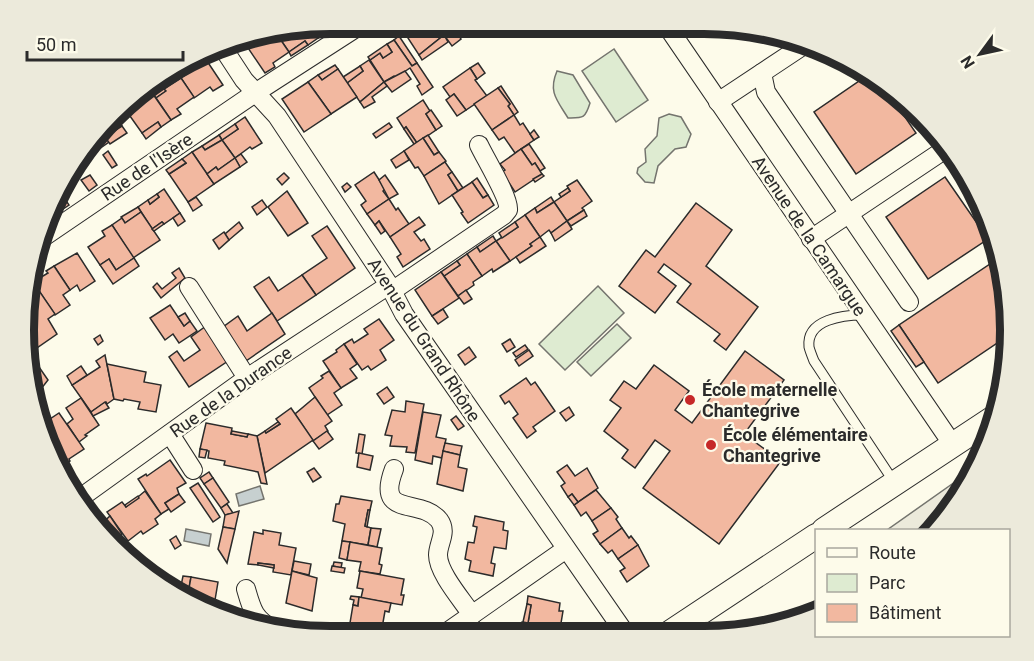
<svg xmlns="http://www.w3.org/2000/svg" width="1034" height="661" viewBox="0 0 1034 661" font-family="Roboto,sans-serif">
	<rect width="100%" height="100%" fill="#fdfbea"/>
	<g fill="#deebd1" stroke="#74746e" stroke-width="1.5">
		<path d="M614 49 648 100 616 122 582 71Z"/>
		<path d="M557 71 573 75 590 103C585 119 583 118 568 118 557 100 548 92 557 71Z"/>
		<path d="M669 114 681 117 691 134 686 147 675 149 658 166 654 183 645 182 637 173 638 168 646 162 645 149 657 136 659 118Z"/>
		<path d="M598 286 624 313 565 370 539 344Z"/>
		<path d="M617 324 631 338 591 376 577 362Z"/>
		<path d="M790 610 816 611 767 625Z"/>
	</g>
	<path fill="#eceadb" stroke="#74746e" stroke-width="1.5" d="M969 472 935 530H887Z"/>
	<g fill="#c7d0d0" stroke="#74746e" stroke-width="1.5">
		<path d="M260 486 264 499 239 506 236 494Z"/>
		<path d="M186 529 211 534 209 546 184 541Z"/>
	</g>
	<g fill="#f2b8a0" stroke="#2b2b2b" stroke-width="1.5">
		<path d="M335 24 328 32 318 38 310 27Z"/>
		<path d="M411 25H422L406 35 403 30Z"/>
		<path d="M422 25H437L444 35 419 55 406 35Z"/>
		<path d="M437 25H464L455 31 454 28 444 35Z"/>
		<path d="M464 25H475L478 29 471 34 466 28 458 34 461 39 452 46 444 35 454 28 455 31Z"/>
		<path d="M508 25H514L518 32 515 35Z"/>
		<path d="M310 27 318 38 308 45 305 41 289 52 276 33Z"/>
		<path d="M276 33 289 52 273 63 275 67 265 73 244 42 252 37Z"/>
		<path d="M444 35 448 42 422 60 419 55Z"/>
		<path d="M399 36 417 63 412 66 394 40Z"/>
		<path d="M394 40 412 66 417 63 433 87 422 95 417 86 420 84 410 68 395 78 394 76 384 82 370 60 380 53 383 58 392 52 387 44Z"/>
		<path d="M305 41 308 45 291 56 289 52Z"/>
		<path d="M387 44 392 52 383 58 380 53 370 60 368 57Z"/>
		<path d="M203 55 205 58 195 65 197 67 181 77 175 69Z"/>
		<path d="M205 58 223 85 213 91 210 87 194 98 181 78 197 67 195 65Z"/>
		<path d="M369 60 384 82 360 102 347 83 363 71 360 66Z"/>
		<path d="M478 63 485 73 477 79 470 68Z"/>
		<path d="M335 65 338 69 322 80 318 75Z"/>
		<path d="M360 66 363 71 347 83 343 77Z"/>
		<path d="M470 68 477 79 475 80 487 96 466 110 454 94 450 97 443 87Z"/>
		<path d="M338 69 357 97 331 114 308 82 318 75 322 80Z"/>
		<path d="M405 71 411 79 392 92 384 82Z"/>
		<path d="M868 75 883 85 916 133 856 174 814 112Z"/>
		<path d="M157 78 166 91 156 98 148 87Z"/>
		<path d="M181 78 194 97 177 109 181 114 171 120 156 98 166 91 164 89Z"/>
		<path d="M308 82 331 114 304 132 282 99Z"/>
		<path d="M384 82 387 86 372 97 375 102 364 108 360 102Z"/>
		<path d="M501 86 518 112 514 115 508 106 510 104 498 88Z"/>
		<path d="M148 87 171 120 161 127 158 122 142 133 125 109Z"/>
		<path d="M498 88 510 104 508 106 514 115 492 130 474 104Z"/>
		<path d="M454 94 466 110 457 116 446 100Z"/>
		<path d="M423 100 430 111 426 114 436 130 417 143 406 127 404 129 397 118Z"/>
		<path d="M431 110 442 126 436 130 426 114Z"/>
		<path d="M514 115 520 125 523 123 534 140 515 153 504 137 499 140 492 130Z"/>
		<path d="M116 117 122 126 105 137 109 142 99 149 92 139Z"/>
		<path d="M245 117 262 143 252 149 250 147 235 158 222 140 238 129 235 124Z"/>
		<path d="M158 122 161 127 146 139 142 133Z"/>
		<path d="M389 123 392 127 376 138 373 134Z"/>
		<path d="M235 124 238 129 222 140 219 135Z"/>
		<path d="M122 126 127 133 110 144 105 137Z"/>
		<path d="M406 127 417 143 414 144 404 129Z"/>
		<path d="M534 130 539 137 534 140 530 134Z"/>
		<path d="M219 135 222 140 205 150 202 146Z"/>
		<path d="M428 135 439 152 434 155 423 138Z"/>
		<path d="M423 138 434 155 439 152 446 161 424 176 418 167 415 168 404 151Z"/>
		<path d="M92 139 95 144 83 152 88 144Z"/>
		<path d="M222 140 235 158 218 170 216 167 207 174 192 152 202 146 205 150Z"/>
		<path d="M529 144 545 168 540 171 535 163 532 165 521 149Z"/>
		<path d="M88 149 92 155 83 161 81 157Z"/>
		<path d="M521 149 532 165 535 163 542 174 515 192 502 172 505 170 500 164Z"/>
		<path d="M108 151 117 165 112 168 103 155Z"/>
		<path d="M404 151 409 160 396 168 391 160Z"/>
		<path d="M192 152 214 184 188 202 169 174 186 163 182 159Z"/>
		<path d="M241 154 247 162 240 167 235 158Z"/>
		<path d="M235 158 240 167 214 184 207 174 216 167 218 170Z"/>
		<path d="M182 159 186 163 169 174 166 170Z"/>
		<path d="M445 162 452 172 448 175 458 191 439 204 424 176Z"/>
		<path d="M374 172 385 189 383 191 389 199 367 214 361 205 366 201 355 185Z"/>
		<path d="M452 172 463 188 458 191 448 175Z"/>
		<path d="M284 173 289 178 282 185 277 179Z"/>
		<path d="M542 174 544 176 535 182 533 179Z"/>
		<path d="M90 175 97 185 89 191 81 180Z"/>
		<path d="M385 175 398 194 389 199 379 180Z"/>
		<path d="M945 177 988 239 928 279 886 217Z"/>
		<path d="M477 178 488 195 483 198 472 182Z"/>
		<path d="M577 180 592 201 582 208 584 210 567 221 554 202 570 191 567 186Z"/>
		<path d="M472 182 483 198 488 195 494 205 468 223 461 213 463 212 452 195Z"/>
		<path d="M347 183 351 187 345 192 342 187Z"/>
		<path d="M568 188 570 191 561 197 559 194Z"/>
		<path d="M164 189 180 213 164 224 162 222 152 229 138 207 148 200 150 204 159 197 157 194Z"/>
		<path d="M287 191 308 223 288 236 268 207Z"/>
		<path d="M61 193 69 205 60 211 55 204Z"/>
		<path d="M157 194 159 197 150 204 148 200Z"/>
		<path d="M196 197 202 205 193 211 188 202Z"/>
		<path d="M551 197 554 202 537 213 535 208Z"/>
		<path d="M389 199 396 210 398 208 409 224 390 237 379 221 375 225 367 214Z"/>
		<path d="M262 200 267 207 257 215 252 207Z"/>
		<path d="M554 202 567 221 551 233 549 230 540 237 525 215 535 208 537 213Z"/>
		<path d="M696 203 732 230 706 266 758 307 726 350 714 341 720 334 677 302 691 284 664 264 658 272 676 286 655 313 619 286 646 250 655 257Z"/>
		<path d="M138 207 141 212 125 223 121 217Z"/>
		<path d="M584 210 587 216 571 226 567 221Z"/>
		<path d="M141 212 160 240 133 258 112 225 122 218 125 223Z"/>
		<path d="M180 213 185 221 178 226 173 218Z"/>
		<path d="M525 215 540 237 530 244 532 246 510 261 496 241 518 227 515 222Z"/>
		<path d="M419 217 425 225 414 232 421 241 424 239 430 249 403 267 397 257 401 254 390 237Z"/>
		<path d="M379 221 385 231 381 234 375 225Z"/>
		<path d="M567 221 572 229 555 241 551 233Z"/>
		<path d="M162 222 164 224 154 231 152 229Z"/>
		<path d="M239 222 243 228 229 240 225 234Z"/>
		<path d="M515 222 518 227 502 238 499 233Z"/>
		<path d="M112 225 134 258 116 270 109 259 100 265 88 247 105 236 102 231Z"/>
		<path d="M327 226 355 268 316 295 302 275 327 258 312 236Z"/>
		<path d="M224 232 229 240 219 249 213 240Z"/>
		<path d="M493 236 496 241 480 252 477 247Z"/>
		<path d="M540 237 546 246 520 263 516 257 532 246 530 244Z"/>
		<path d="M496 241 510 261 493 272 492 269 482 276 467 254 477 247 480 252Z"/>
		<path d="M77 253 95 281 80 291 77 285 70 290 54 266Z"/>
		<path d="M467 254 482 276 473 282 474 285 458 296 444 276 460 265 457 261Z"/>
		<path d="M134 258 139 266 113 284 100 265 109 259 116 270Z"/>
		<path d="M996 260 1009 310 1006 337 938 383 899 325Z"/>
		<path d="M457 261 460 265 444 276 441 272Z"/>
		<path d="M54 266 70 290 63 295 70 305 55 315 33 282 48 273 46 271Z"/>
		<path d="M179 268 185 278 161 298 153 287 157 283 162 289 176 278 172 273Z"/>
		<path d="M38 271 42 276 33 282 32 275Z"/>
		<path d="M441 272 459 298 432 316 415 290Z"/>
		<path d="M302 275 316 295 277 321 254 287 269 277 278 291Z"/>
		<path d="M31 279 55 314 48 319 57 334 31 352 29 350 25 311 27 297 30 295 28 293Z"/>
		<path d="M466 290 472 299 464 304 458 296Z"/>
		<path d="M170 305 184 326 190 321 197 331 179 343 173 334 165 340 150 318Z"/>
		<path d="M443 309 448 317 438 324 432 316Z"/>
		<path d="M185 313 190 321 184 326 178 317Z"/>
		<path d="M272 313 285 334 246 361 223 327 238 316 247 331Z"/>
		<path d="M379 319 394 340 380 350 386 360 371 370 368 366 362 370 344 344 352 339 354 343 368 334 364 329Z"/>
		<path d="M899 325 924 362 916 367 891 331Z"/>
		<path d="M206 326 228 361 189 387 169 357 177 351 184 361 200 350 191 337Z"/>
		<path d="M100 335 103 341 98 345 94 339Z"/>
		<path d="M510 339 515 347 507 352 502 344Z"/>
		<path d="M344 344 357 364 350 369 357 378 341 388 323 361 337 352 336 350Z"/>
		<path d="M525 345 528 349 516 357 513 353Z"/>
		<path d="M469 347 476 357 465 365 458 355Z"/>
		<path d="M529 350 533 356 519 366 515 360Z"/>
		<path d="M745 351 784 380 744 434 781 461 719 544 643 488 670 451 655 440 635 468 622 458 628 450 604 431 621 408 610 400 624 381 636 389 654 365 689 391 675 410 692 423Z"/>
		<path d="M105 355 114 399 107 404 106 402 91 412 72 385 100 367 96 361Z"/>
		<path d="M107 364 146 372 144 382 161 385 156 412 138 409 140 402 124 399 123 401 114 399Z"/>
		<path d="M81 366 87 375 72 385 67 376Z"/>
		<path d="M39 367 48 380 41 389 31 373Z"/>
		<path d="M329 371 341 388 334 393 342 405 327 415 309 388 323 378 321 376Z"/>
		<path d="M526 378 531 385 535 382 555 411 533 427 536 431 527 438 513 418 518 414 509 401 505 404 500 396Z"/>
		<path d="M387 387 394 397 384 404 377 394Z"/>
		<path d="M315 397 332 421 325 426 328 431 313 441 295 414Z"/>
		<path d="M81 398 99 425 85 435 87 436 79 442 67 424 73 419 66 408Z"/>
		<path d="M406 401 424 404 415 453 406 452 407 447 390 446 392 436 385 435 392 410 405 412Z"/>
		<path d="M105 402 109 408 93 416 91 412Z"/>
		<path d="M569 407 574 415 566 421 560 413Z"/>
		<path d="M291 408 313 440 265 473 257 436 265 431 266 433 280 424 276 419Z"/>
		<path d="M423 412 441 415 436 437 446 439 442 458 433 456 432 464 415 460Z"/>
		<path d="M59 413 84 449 69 459 70 461 63 466 52 448 58 443 44 423Z"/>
		<path d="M456 416 464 426 458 430 451 420Z"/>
		<path d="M278 422 280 424 266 433 265 431Z"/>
		<path d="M206 423 232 428 231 434 247 437 248 434 257 436 267 484 261 483 258 472 224 465 225 461 208 458 209 451 200 449Z"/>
		<path d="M232 431 248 434 247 437 231 434Z"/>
		<path d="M327 431 333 439 319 449 313 441Z"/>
		<path d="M359 434 365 435 362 454 356 453Z"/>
		<path d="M445 443 462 446 460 455 443 451Z"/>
		<path d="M200 449 207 450 205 458 199 457Z"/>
		<path d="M443 451 460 455 458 467 467 469 463 491 437 484Z"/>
		<path d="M54 452 71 477 66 480Z"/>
		<path d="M359 453 373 456 370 470 357 467Z"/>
		<path d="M170 460 186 483 177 488 179 494 165 503 169 509 161 514 138 479 146 474 147 476Z"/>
		<path d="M567 465 575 476 587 468 598 488 578 502 572 494 568 497 561 486 565 483 557 472Z"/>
		<path d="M314 468 321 477 313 482 307 472Z"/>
		<path d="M209 472 213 478 204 484 200 478Z"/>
		<path d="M213 478 229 502 221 508 204 484Z"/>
		<path d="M198 483 220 517 213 522 190 488Z"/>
		<path d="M596 490 611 508 592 521 586 512 581 516 574 505Z"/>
		<path d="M145 491 161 514 155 519 158 524 143 534 141 531 128 541 107 512 122 502 126 507Z"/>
		<path d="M179 494 185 502 171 512 165 503Z"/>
		<path d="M572 494 578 502 574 505 568 497Z"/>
		<path d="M138 496 139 498 126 507 125 505Z"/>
		<path d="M341 496 372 501 370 510H368L365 526 371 528 368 545 342 541 345 524 333 521 336 504H339Z"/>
		<path d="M227 504 233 513 225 515 221 508Z"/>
		<path d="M611 508 618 517 616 519 622 528 600 544 593 534 598 531 592 521Z"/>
		<path d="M368 510H370L367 527 365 526Z"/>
		<path d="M239 511 235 529 223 527 225 515Z"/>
		<path d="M110 516 122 534 115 539 123 550 120 552 98 527Z"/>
		<path d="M475 516 504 522 503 530 508 531 506 549 494 547 491 563 495 564 493 576 469 571 471 561 465 559 468 542 474 543 477 527 473 526Z"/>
		<path d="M223 527 235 529 227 563 218 549Z"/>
		<path d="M371 528 381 529 377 547 368 545Z"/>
		<path d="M622 528 629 538 631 536 638 545 618 559 612 550 608 553 600 544Z"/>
		<path d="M263 530 281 533 279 545 296 548 291 575 273 572 274 565 258 563V565L248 564 254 532 263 534Z"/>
		<path d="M176 536 181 545 175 549 170 540Z"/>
		<path d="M342 541 350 542 347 560 339 558Z"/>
		<path d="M350 542 382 548 379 564 382 565 380 574 359 571 361 562 347 560Z"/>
		<path d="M638 545 649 566 627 582 620 571 625 568 618 559Z"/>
		<path d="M294 561 311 564 309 575 292 571Z"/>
		<path d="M334 562 342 563 341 568 333 566Z"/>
		<path d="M258 563 274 565V568L258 565Z"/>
		<path d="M332 566 345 568 344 573 331 571Z"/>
		<path d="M292 571 317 578 312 611 286 603Z"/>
		<path d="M360 571 404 579 401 595H404L402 605 361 598 363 589 357 588Z"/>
		<path d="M183 576 191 577 188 594 177 591 179 586H181Z"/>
		<path d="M191 577 218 582 215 600 209 599 207 610 180 593 188 594Z"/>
		<path d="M351 596 359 597 358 606 353 605 354 600 350 599Z"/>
		<path d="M528 596 560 603 559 611H563L560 629 550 627 548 636 520 635 522 622 528 623 531 605 527 604Z"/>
		<path d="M359 597 391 603 389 612 385 611 382 628 390 629 388 635H348L353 605 358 606Z"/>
		<path d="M527 604 531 605 528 623 523 622Z"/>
		<path d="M550 627 558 629 557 636H548Z"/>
	</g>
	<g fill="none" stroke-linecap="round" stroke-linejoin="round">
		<defs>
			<path id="service" d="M863 315C844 315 806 319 809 347 810 351 812 356 814 361L894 482"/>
			<g id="minor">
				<path d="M667 26 953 445"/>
				<path d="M221 45 244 80 277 116 389 285 404 314 627 636"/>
				<path d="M762 73 766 92 909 302"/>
				<path d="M718 102 804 45"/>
				<path d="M811 239 944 150"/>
				<path d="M39 240 255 93 362 24"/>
				<path d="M189 287 247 378"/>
				<path d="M392 291 504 215 508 210C510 199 485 158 479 145"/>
				<path d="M170 434 193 470"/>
				<path d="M394 469C375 519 420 497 439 520 448 532 438 543 438 555 438 573 463 601 472 615"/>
				<path d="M76 501 247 378 389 285"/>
				<path d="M246 589C252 610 254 619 274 630"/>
				<path d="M443 635 566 549"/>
			</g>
			<g id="tertiary">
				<path d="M824 530 995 417"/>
				<path d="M665 636 816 536"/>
			</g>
		</defs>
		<use href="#service" stroke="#2b2b2b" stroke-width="11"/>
		<use href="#minor" stroke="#2b2b2b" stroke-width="20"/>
		<use href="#tertiary" stroke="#2b2b2b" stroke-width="26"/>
		<use href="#service" stroke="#fdfbea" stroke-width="9"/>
		<use href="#minor" stroke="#fdfbea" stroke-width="18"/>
		<use href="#tertiary" stroke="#fdfbea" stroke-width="24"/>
	</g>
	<g fill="#c62828" stroke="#fdfbea" stroke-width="2">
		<circle cx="690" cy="400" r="6"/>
		<circle cx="711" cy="445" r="6"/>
	</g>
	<g text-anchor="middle" stroke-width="4.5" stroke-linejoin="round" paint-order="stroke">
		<g font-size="18" fill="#2b2b2b" stroke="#fdfbea">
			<text transform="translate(147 167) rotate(-34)" y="6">Rue de l'Isère</text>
			<text transform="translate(809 236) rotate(56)" y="6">Avenue de la Camargue</text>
			<text transform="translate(424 340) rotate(57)" y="6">Avenue du Grand Rhône</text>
			<text transform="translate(231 392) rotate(-35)" y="6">Rue de la Durance</text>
		</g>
		<g font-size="18" font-weight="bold" fill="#2b2b2b" stroke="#fdfbea" text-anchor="start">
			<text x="702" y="396">École maternelle<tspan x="702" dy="21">Chantegrive</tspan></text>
			<text x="723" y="441">École élémentaire<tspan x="723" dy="21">Chantegrive</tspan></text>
		</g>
	</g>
	<path d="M0 0H1034V661H0ZM330 34H704A296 296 0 0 1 1000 330V330A296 296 0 0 1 704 626H330A296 296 0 0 1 34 330V330A296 296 0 0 1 330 34Z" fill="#eceadb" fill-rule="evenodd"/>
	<path fill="none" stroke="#2b2b2b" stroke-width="8" d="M330 34H704A296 296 0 0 1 1000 330V330A296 296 0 0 1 704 626H330A296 296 0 0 1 34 330V330A296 296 0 0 1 330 34Z"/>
	<rect x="815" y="529" width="195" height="108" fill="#fdfbea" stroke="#a9a89e" stroke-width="1.5"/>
	<rect x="827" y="548" width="30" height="9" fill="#fdfbea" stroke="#a9a89e" stroke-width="1.5"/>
	<text x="869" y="559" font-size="18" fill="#2b2b2b">Route</text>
	<rect x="827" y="574" width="30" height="18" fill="#deebd1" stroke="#a9a89e" stroke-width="1.5"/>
	<text x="869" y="589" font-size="18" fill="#2b2b2b">Parc</text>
	<rect x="827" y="604" width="30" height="18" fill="#f2b8a0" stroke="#a9a89e" stroke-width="1.5"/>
	<text x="869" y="619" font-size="18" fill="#2b2b2b">Bâtiment</text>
	<g transform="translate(980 54) rotate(237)" stroke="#fdfbea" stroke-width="4.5" paint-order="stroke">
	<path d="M0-4.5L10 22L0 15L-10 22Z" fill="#2b2b2b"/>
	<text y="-9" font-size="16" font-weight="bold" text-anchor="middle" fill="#2b2b2b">N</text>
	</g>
	<path d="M27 51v9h156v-9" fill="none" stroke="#2b2b2b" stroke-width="3"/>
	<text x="36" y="51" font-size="18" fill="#2b2b2b" stroke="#fdfbea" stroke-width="4.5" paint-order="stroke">50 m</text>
</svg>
